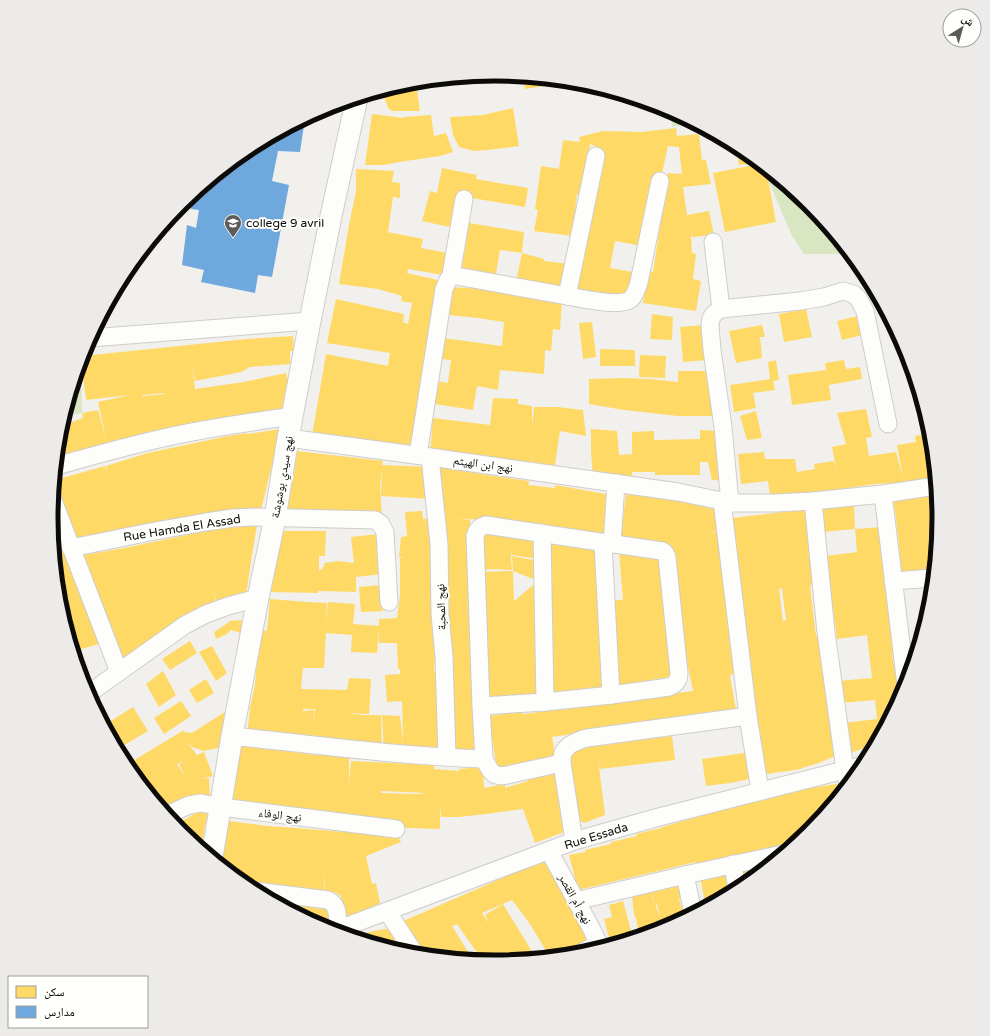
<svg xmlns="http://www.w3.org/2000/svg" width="990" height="1036" viewBox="0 0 990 1036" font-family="'Varela Round','Noto Naskh Arabic',sans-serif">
	<rect width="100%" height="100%" fill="#f1f0ed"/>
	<g fill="#d9e6c2">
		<path d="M671 111 693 123 672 127Z"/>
		<path d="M769 171 809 204 850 254H804L792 236 769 182Z"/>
		<path d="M81 360 82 413 64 417Z"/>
	</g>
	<g fill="#ffd966" fill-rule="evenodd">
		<path d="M523 77 571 82 525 89Z"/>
		<path d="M417 90 420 111H392L388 108 385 99 379 92 382 91Z"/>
		<path d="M513 108 519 146 488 150 474 151 459 147 453 135 450 117 483 115Z"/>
		<path d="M372 114 404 118V117L431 115 434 136 446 133 453 152 440 156 399 162 384 165H365Z"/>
		<path d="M676 128 677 136 699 134 702 160H706L711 184 683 187 687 215 709 211 714 235 692 237 691 233 692 253 696 254 693 279 701 281 696 311 643 303 648 271 653 272 668 173 682 174 679 147 668 146 661 178 642 246 615 241 610 268 633 272 628 298 575 292 600 148 590 144 582 195 577 194 572 236 534 231 538 210 535 209 541 166 559 169 563 140 580 142 579 137 603 131 642 132Z"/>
		<path d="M744 151 751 157 759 163 739 165 737 152Z"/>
		<path d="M760 164 766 168 776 222 725 232 713 173Z"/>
		<path d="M442 168 477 175 476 179 528 188 525 207 472 198V200L454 228 422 221 430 191 437 193Z"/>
		<path d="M356 169 394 171 392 182 400 183V198L393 197 388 232 423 239 421 248 453 254 449 276 408 269 407 273 442 281 417 452 353 443 354 430 352 443 312 436 326 354 388 366 390 353 327 343 336 299 404 314 403 322 408 324 412 303 401 301 402 296 378 289 339 284 349 225 356 192Z"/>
		<path d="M469 223 524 232 522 253 500 250 495 279 461 273Z"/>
		<path d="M522 253 544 259V261L569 264 563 289 516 282Z"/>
		<path d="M451 287 483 289 562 301 560 330 553 329 551 351 545 350 544 374 500 370 498 390 477 386 473 410 435 404 438 381 448 383 451 360 441 359 443 338 502 346 504 322 478 318 448 315Z"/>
		<path d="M806 309 812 337 784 342 779 314Z"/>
		<path d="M652 314 673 317 672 340 650 339Z"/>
		<path d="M862 315 867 334 842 340 837 321Z"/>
		<path d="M592 322 596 357 583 359 579 323Z"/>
		<path d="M705 325 707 360 683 362 680 327Z"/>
		<path d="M762 325 765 337H760L762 358 736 363 729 331Z"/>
		<path d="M293 336 294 351H290V364L250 367 241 372 195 381 192 363 195 389 244 382 286 373 291 395 282 418 56 464 60 431 61 426 83 418 82 413 98 410 106 439 98 402 130 395 86 400 81 361 82 356 247 339ZM164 393V394L142 396V395Z"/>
		<path d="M600 349 635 350V366H600Z"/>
		<path d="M640 355 666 356 665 378 639 377Z"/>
		<path d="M776 360 779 380 773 381 775 390 753 393 756 408 734 412 730 385 770 379 768 362Z"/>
		<path d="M844 360 846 369 860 367 862 379 829 385 831 400 792 405 788 375 826 370 825 363Z"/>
		<path d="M678 371H711L712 416H678L624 410 589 404V379L623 378 651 379 678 382Z"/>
		<path d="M493 398 518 399V404L532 406V426L534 407H558L583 410 586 436 560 431 554 471 532 467 533 456 531 467 430 453 433 418 490 425Z"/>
		<path d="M866 409 872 437 866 438 869 456 896 452 903 478 897 445 916 442 915 436 931 433 935 478 922 481 875 484 800 495 770 496 768 481 741 484 738 454 764 452 765 459H795L797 472 815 469 814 464 834 461 837 472 832 447 846 444 837 413Z"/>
		<path d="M756 411 762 438 747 440 740 416Z"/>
		<path d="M281 429 270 473 261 510 75 545 55 480 105 466 107 472 106 466 148 453 223 437 247 433V434Z"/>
		<path d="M591 429 617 431 619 455 632 454V432L654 431V440L700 439V430L717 431 727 481 712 480 708 462H700V475H655V472H632L633 482 593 477 591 452Z"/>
		<path d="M297 451 383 461 382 465 432 467 431 499 381 496 382 469 380 485 382 519 284 520 294 475Z"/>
		<path d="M436 467 462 469 486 475 529 481 528 485 555 488V485L611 495 607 538 525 524 457 518 470 520 476 755 452 757Z"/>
		<path d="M626 494 703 503V507L719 509 720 531H708L721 532 734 639H729L735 674 730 675 736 710 552 737 556 759 497 771 489 716 517 712V711L524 714 693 691 683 642 671 545 661 543 621 537Z"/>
		<path d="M937 494 939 518 934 572 902 575 896 518 893 499Z"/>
		<path d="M854 504 855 529 822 532 821 508Z"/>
		<path d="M809 509 812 534 807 535 813 585H810L816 636H820L829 697 818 698 829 697 835 756 819 763 802 768 801 769 761 775 732 518ZM782 588 786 620 783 621 779 589Z"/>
		<path d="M422 511 423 519 436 518 437 634 434 668 438 697H431H437L438 754 384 752 382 715 400 716 403 743 402 701 387 702 385 675 400 674V669H398L397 643H379V630L377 653 351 652 352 635 326 633 324 668H303L301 689 347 690 349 678 371 679 369 714 347 713 363 715H381L382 753 247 737 250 708 255 685 259 630 267 631 270 599 307 602 327 603 326 626 328 602 355 604 353 624 379 626V619L397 618 400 596V558H405L399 557 401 537 407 536 405 512ZM303 709H315L313 724 314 710 303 711Z"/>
		<path d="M51 518 99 644 74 651 59 604Z"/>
		<path d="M257 525 251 561 245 603 218 608 213 587 217 608 125 669 84 555 124 548 216 529Z"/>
		<path d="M882 527 900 653 892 654 899 697H900L873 747 865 748 847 754 843 723 877 719 875 700 841 703 838 681 872 678 867 635 837 639 826 556 857 552 855 529Z"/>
		<path d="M282 531H326L325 556H319V571L322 569 325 563 338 561 354 563 351 537 378 534 382 574 356 577V592L318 591V593L271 592Z"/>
		<path d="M476 534 513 536 538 540 537 559 512 555V550L511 558 512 570 495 569 479 570V554L491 555 478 553Z"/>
		<path d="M547 542 600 550 604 689 550 697Z"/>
		<path d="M619 551 659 558 675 676 644 681 613 687 610 600H652H623Z"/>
		<path d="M512 556 538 561 539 637H532L540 638V699L482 701 479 572 513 571 514 601 538 581 513 571Z"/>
		<path d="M381 585 383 611 361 612 359 587Z"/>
		<path d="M932 587 931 598H930L929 588Z"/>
		<path d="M242 620 241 633 231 630 227 634 216 639 214 632 222 627 230 621Z"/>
		<path d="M190 641 197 653 170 670 162 659Z"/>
		<path d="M212 646 227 673 216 681 199 652Z"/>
		<path d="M163 671 176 695 159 707 146 684Z"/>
		<path d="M206 679 214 693 197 703 189 690Z"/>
		<path d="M181 701 191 716 164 734 154 718Z"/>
		<path d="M133 707 148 731 121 747 119 745 116 747 104 724 105 723 109 729 106 724Z"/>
		<path d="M225 712 222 747 204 751 192 747 186 741 197 755 204 752 213 776 201 779 209 778 210 801 166 814 126 765 184 730V732L192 733ZM186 760 179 764 185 776 177 764Z"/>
		<path d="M672 736 675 760 600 769 598 758 605 815 584 823 577 819 570 767 571 753 582 748Z"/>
		<path d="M237 743 288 750V763V751L315 755 349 754V784L351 761 434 765V769L459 771V769L483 767 484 788 505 784V788L528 781 527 773 553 769 561 802 567 831 535 843 523 809 486 814 459 817H441L440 805V829L380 827 230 809ZM381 791 427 793 416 794 381 793Z"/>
		<path d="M751 752 752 777 745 780 730 783 706 786 702 759Z"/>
		<path d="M842 783 844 790 809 832 795 843 696 866V862L578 890 569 855 585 852V850L611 844V842L637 836 636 834 661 828 662 827 718 811 811 788Z"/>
		<path d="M208 810 202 844H196L181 832 175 825 198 812Z"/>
		<path d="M229 821 267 826 295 828 358 833 399 838 401 842 366 856 372 884 376 883 380 903 340 922 341 896 334 892 325 893V873L324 896 251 889 220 864Z"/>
		<path d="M544 860 554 879 593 939 567 955 550 957 528 921 512 900 482 913 490 925 485 915 503 904 536 958 495 962 483 961 457 924 452 926 473 960 421 955 401 922Z"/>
		<path d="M767 867 741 887 736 873 752 869Z"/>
		<path d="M730 871 734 891 706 906 700 878Z"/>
		<path d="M680 883 683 898 679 899 685 917 665 928 639 936 636 917 635 918 633 906 632 894ZM651 891 655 905 662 903 657 905 661 918 653 900Z"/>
		<path d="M274 901 330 908 328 924 323 927Z"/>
		<path d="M623 901 633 938 611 945 604 919 612 917 609 905Z"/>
		<path d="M393 928 409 953 354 937 373 931Z"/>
	</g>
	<path fill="#6fa8dc" d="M305 119 300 152 278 151 272 181 289 185 272 277 258 275 255 293 201 282 204 270 182 265 187 225 196 228 199 210 191 209 192 198 189 197 249 149Z"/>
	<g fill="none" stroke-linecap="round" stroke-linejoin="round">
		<defs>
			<g id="minor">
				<path d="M713 242 721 309 715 313 711 318 710 326 712 350 723 427 730 503"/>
				<path d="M451 275 567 296 596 156"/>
				<path d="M567 296C581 298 620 308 631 299 636 294 637 288 639 282L660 181"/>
				<path d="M721 309 800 301 824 297 843 291 853 294 858 298 865 311 888 424"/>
				<path d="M90 338 310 321"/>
				<path d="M288 438 430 457 678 492 722 501 748 716 760 791"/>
				<path d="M418 455 444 289 448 280 451 275 464 199"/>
				<path d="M430 457 439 544 440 614 444 657 447 757"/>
				<path d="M56 466C92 456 127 446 163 438 206 428 250 422 293 416"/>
				<path d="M883 494 906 685"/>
				<path d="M53 500 119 672"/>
				<path d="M722 501 730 503H776L813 501 883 494 936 486"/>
				<path d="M813 501 826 632 845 770 848 785"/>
				<path d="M542 533 545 702"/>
				<path d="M603 543 611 695"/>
				<path d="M612 544 616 483"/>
				<path d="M71 548 155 531 206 522 233 518 254 517 375 520 380 523 385 532 389 602"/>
				<path d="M893 581 933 578"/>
				<path d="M88 694 185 625 206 614 228 606 258 598"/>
				<path d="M481 706 545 702 611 695 669 687C676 684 679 680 679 673L667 557 665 553 662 551 573 538 486 525C479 527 477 530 475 536L481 706 484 759 490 770 494 774 500 776 507 775 562 763"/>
				<path d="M232 736C316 745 400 756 484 759"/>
				<path d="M167 815 189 805 201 803 221 807 396 829"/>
				<path d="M574 841 562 763C562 760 562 756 563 753 567 744 579 740 587 738L748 716"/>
				<path d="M549 851 589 924 601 948"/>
				<path d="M733 864 737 890"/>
				<path d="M685 875 693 913"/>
				<path d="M256 891 328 900C340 906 337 918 338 930"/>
				<path d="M576 901 685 875 782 854"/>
				<path d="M387 911 415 954"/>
				<path d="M334 931 574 841 659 817 864 765"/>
				<path d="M580 954 598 943"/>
			</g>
			<path id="tertiary" d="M212 857 232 736 258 598 275 518 288 438 310 321 331 216 357 98"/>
		</defs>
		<use href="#minor" stroke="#cecdcb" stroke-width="19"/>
		<use href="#tertiary" stroke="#cecdcb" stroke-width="23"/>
		<use href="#minor" stroke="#fdfdfc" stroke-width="17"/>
		<use href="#tertiary" stroke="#fdfdfc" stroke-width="21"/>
	</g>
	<defs>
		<symbol id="university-pin" viewBox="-11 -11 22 30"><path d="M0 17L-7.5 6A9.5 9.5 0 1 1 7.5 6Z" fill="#5c5b59" stroke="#fffffd"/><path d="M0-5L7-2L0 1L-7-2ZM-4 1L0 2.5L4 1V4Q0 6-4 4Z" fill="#fff"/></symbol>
	</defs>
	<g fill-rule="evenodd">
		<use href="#university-pin" x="223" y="213" width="20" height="27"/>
	</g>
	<g text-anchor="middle" stroke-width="4" stroke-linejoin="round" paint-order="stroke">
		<g font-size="12" fill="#0c0b09" stroke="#fffffd" text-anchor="start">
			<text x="246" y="227">college 9 avril</text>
		</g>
		<g font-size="12" fill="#0c0b09" stroke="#fffffd">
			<text transform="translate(483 464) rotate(8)" y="4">نهج ابن الهيثم</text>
			<text transform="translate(282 477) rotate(-80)" y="4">نهج سيدي بوشوشة</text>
			<text transform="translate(182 528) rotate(-9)" y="4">Rue Hamda El Assad</text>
			<text transform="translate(441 607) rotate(-92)" y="4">نهج المحبة</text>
			<text transform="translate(280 815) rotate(7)" y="4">نهج الوفاء</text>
			<text transform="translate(596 836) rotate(-17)" y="4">Rue Essada</text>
			<text transform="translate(575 899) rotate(61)" y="4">نهج أم القصر</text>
		</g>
	</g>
	<path d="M0 0H990V1036H0ZM58 518a437 437 0 1 1 874 0a437 437 0 1 1-874 0Z" fill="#ecebe9" fill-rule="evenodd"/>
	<path fill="none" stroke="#0c0b09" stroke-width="5" d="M58 518a437 437 0 1 1 874 0a437 437 0 1 1-874 0Z"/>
	<rect x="8" y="976" width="140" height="52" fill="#fffffd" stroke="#9e9d9b"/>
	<rect x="16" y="986" width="20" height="12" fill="#ffd966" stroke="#9e9d9b"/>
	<text x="44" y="996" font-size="12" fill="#0c0b09">سكن</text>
	<rect x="16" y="1006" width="20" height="12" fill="#6fa8dc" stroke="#9e9d9b"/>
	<text x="44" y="1016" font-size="12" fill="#0c0b09">مدارس</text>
	<g transform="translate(962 28) rotate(37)"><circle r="19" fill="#fffffd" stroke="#9e9d9b"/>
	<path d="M0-3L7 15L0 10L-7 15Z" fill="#5c5b59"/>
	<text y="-6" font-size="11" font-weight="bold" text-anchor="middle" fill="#0c0b09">ش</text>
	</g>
</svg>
